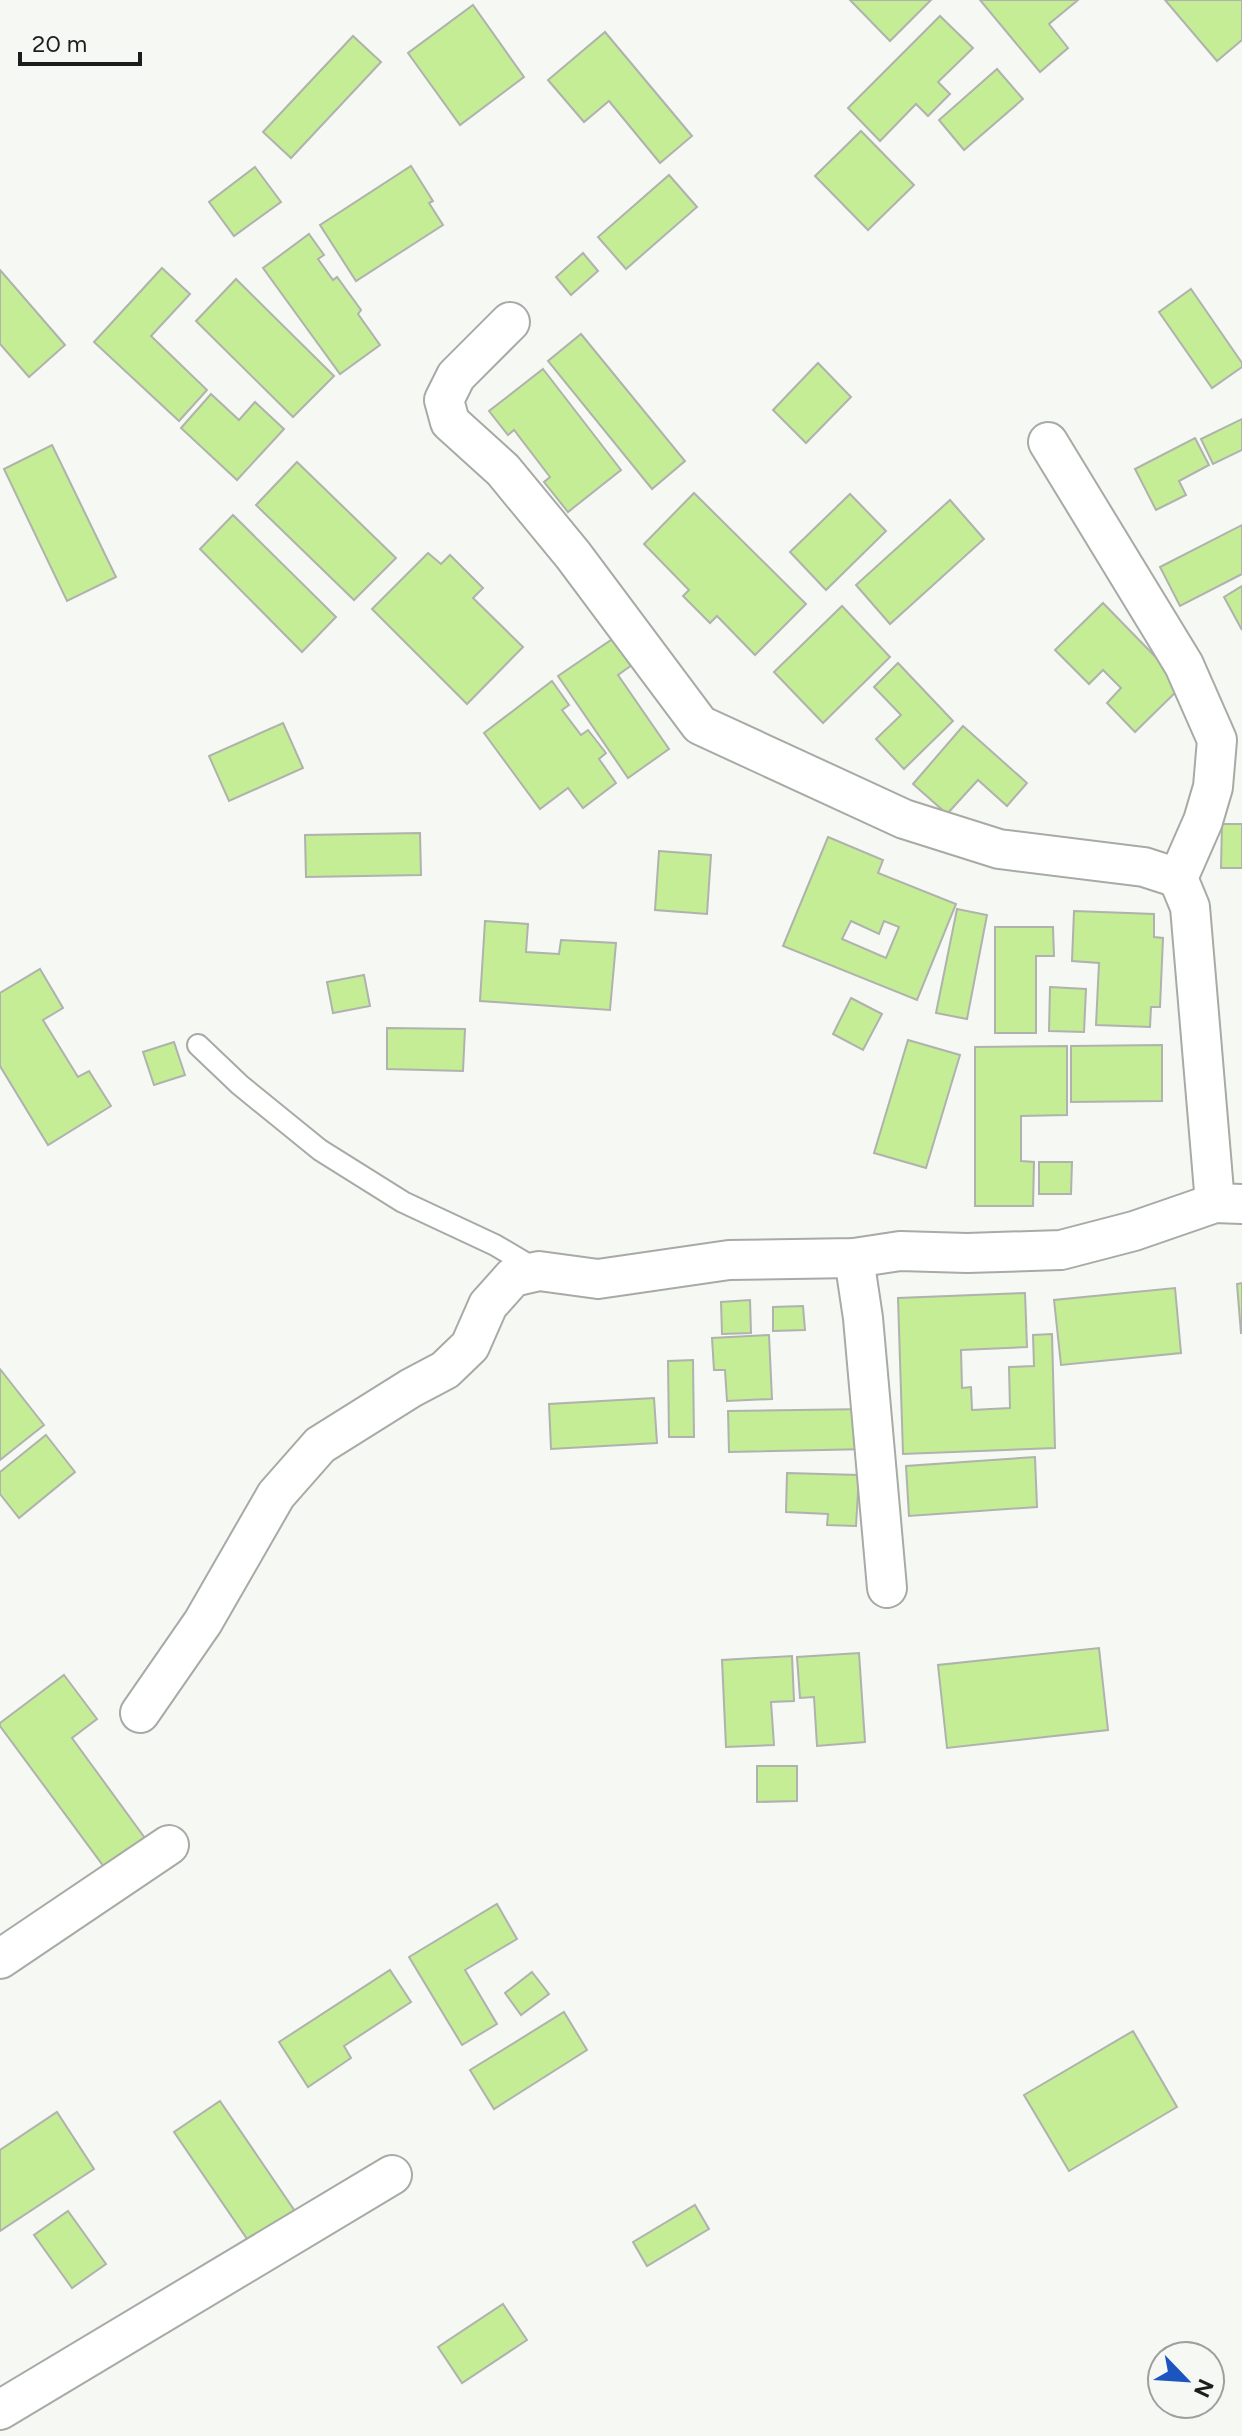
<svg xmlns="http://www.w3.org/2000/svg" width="1242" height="2436" viewBox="0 0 1242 2436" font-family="Figtree,sans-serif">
	<rect width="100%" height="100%" fill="#f5f8f3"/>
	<g fill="#c4ed95" stroke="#afb2ad" stroke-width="2" fill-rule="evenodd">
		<path d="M850 0H931L890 41Z"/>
		<path d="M980 0H1078L1049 24 1068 48 1040 72Z"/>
		<path d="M1165 0H1242V40L1217 61Z"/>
		<path d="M473 5 524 77 460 125 408 53Z"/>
		<path d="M940 16 973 48 938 82 950 94 928 116 916 104 880 141 848 108Z"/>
		<path d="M605 32 692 136 660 163 609 101 584 122 548 80Z"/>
		<path d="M353 36 381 62 291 158 263 132Z"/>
		<path d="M997 69 1023 99 964 150 939 120Z"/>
		<path d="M861 131 914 185 868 230 815 176Z"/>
		<path d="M411 166 433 201 429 203 443 225 356 281 320 225Z"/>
		<path d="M255 167 281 202 234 236 209 202Z"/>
		<path d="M669 175 697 207 626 269 598 237Z"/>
		<path d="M309 234 324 255 318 259 333 280 337 277 361 310 358 314 380 345 340 374 263 268Z"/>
		<path d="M583 253 598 271 571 295 556 277Z"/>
		<path d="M162 268 190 294 151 336 207 390 179 421 94 342Z"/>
		<path d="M0 270 65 345 29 377 0 344Z"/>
		<path d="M236 279 334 376 293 417 196 321Z"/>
		<path d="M1191 289 1242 363V367L1212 388 1159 312Z"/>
		<path d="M581 334 685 461 652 489 548 361Z"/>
		<path d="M818 363 851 397 806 443 773 410Z"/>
		<path d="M543 369 621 470 568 512 544 482 550 477 514 430 508 435 489 411Z"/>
		<path d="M211 394 239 420 255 402 284 429 237 480 181 428Z"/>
		<path d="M1242 419V450L1213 464 1201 439Z"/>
		<path d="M1195 438 1209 465 1179 481 1186 495 1156 510 1135 469Z"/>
		<path d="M52 445 116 577 67 601 4 469Z"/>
		<path d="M297 462 396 558 354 600 256 505Z"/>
		<path d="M694 493 806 604 755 655 717 616 710 623 683 596 689 590 644 544Z"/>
		<path d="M850 494 886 531 826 590 790 552Z"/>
		<path d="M950 500 984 539 890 624 856 585Z"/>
		<path d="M233 515 336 617 302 652 200 549Z"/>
		<path d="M1242 525V574L1180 606 1160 567Z"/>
		<path d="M428 553 441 564 450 555 483 588 473 598 523 647 467 704 372 609Z"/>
		<path d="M1242 586V630L1224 597Z"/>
		<path d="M1103 603 1183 685 1135 732 1107 703 1121 688 1103 670 1089 684 1055 650Z"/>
		<path d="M842 606 890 657 823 723 774 672Z"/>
		<path d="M614 638 632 665 618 675 669 749 628 778 558 676Z"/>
		<path d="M898 663 953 721 904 769 876 739 901 715 874 687Z"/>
		<path d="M552 681 569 705 562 710 581 735 588 730 606 753 599 759 616 783 583 808 568 788 540 809 484 733Z"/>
		<path d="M283 723 303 768 229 801 209 756Z"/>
		<path d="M963 726 1027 783 1007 806 978 780 947 814 913 784Z"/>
		<path d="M1222 824H1242V868H1221Z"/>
		<path d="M420 833 421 875 306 877 305 835Z"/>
		<path d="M828 837 883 860 878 873 956 904 917 1000 783 946ZM851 921 879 934 884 921 899 927 886 958 842 939Z"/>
		<path d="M659 851 711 855 707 914 655 910Z"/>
		<path d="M957 909 987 915 967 1019 936 1013Z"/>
		<path d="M1074 911 1154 914V937L1163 938 1160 1007H1151L1150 1027 1096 1025 1099 963 1072 961Z"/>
		<path d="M485 921 528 924 526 952 559 954 561 940 616 943 610 1010 480 1001Z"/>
		<path d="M995 927H1053L1054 956H1036V1033H995Z"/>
		<path d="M40 969 63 1008 43 1020 78 1077 89 1071 111 1106 48 1145 0 1066V993Z"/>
		<path d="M364 975 370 1006 333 1013 327 982Z"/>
		<path d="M1050 987 1086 989 1084 1032 1049 1031Z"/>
		<path d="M851 998 882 1014 863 1050 833 1034Z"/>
		<path d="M387 1028 465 1029 463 1071 387 1069Z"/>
		<path d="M908 1040 960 1055 926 1168 874 1153Z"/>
		<path d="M174 1042 185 1075 154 1085 143 1052Z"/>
		<path d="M1162 1045V1101L1071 1102V1046Z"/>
		<path d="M1067 1046V1115L1021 1116V1161L1034 1162 1033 1206H975V1047Z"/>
		<path d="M1039 1162H1072L1071 1194H1039Z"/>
		<path d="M1242 1283V1333H1241L1237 1284Z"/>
		<path d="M1175 1288 1181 1353 1061 1365 1054 1300Z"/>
		<path d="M1025 1293 1027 1347 961 1350 962 1388 971 1387 972 1410 1010 1408 1009 1367 1034 1366 1033 1335 1052 1334 1055 1448 903 1454 898 1298Z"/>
		<path d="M750 1300 751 1333 722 1334 721 1302Z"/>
		<path d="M803 1306 805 1330 773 1331V1307Z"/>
		<path d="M769 1335 772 1399 727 1401 725 1370H714L712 1338Z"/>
		<path d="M693 1360 694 1437H669L668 1361Z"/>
		<path d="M0 1369 44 1425 0 1460Z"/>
		<path d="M654 1398 657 1443 551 1449 549 1404Z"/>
		<path d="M869 1409 870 1449 729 1452 728 1411Z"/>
		<path d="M46 1435 75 1472 19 1518 0 1494V1472Z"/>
		<path d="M1035 1457 1037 1507 909 1516 906 1466Z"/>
		<path d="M787 1473 859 1475 856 1526 827 1525 828 1514 786 1512Z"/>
		<path d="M1099 1648 1108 1730 947 1748 938 1665Z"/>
		<path d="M859 1653 865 1742 817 1746 814 1697 800 1698 797 1657Z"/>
		<path d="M792 1656 794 1701 771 1702 774 1745 726 1747 722 1660Z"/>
		<path d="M64 1675 97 1719 72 1738 150 1845 110 1875 0 1726V1723Z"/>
		<path d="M757 1766H797V1801L757 1802Z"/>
		<path d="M497 1904 517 1939 465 1970 497 2024 462 2045 409 1957Z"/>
		<path d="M390 1970 411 2002 344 2046 351 2058 308 2087 279 2042Z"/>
		<path d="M532 1972 549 1994 521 2015 505 1993Z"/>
		<path d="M564 2012 587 2050 494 2109 470 2070Z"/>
		<path d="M1133 2031 1177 2107 1069 2171 1024 2095Z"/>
		<path d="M220 2101 301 2220 256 2252 174 2132Z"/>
		<path d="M57 2112 94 2169 0 2231V2150Z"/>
		<path d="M695 2205 709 2229 647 2266 633 2242Z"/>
		<path d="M68 2211 106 2264 72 2288 34 2235Z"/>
		<path d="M503 2304 527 2340 462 2383 438 2347Z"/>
	</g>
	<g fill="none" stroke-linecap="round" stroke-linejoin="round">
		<defs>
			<path id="service" d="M198 1045 240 1085 320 1150 403 1202 495 1245 539 1271"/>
			<g id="minor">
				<path d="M510 322 456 376 444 400 450 422 503 470 573 555 700 725 904 819 999 849 1144 867 1178 878"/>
				<path d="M1048 442 1184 665 1217 740 1213 787 1203 821 1178 878 1190 907 1215 1203"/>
				<path d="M854 1258 863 1318 887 1588"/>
				<path d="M140 1713 203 1622 276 1495 320 1445 411 1388 445 1370 470 1346 488 1305 513 1277 539 1271 598 1279 729 1260 854 1258 900 1251 967 1253 1061 1250 1134 1231 1215 1203 1242 1204"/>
				<path d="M0 1959 169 1845"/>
				<path d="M0 2410 392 2175"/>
			</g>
		</defs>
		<use href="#service" stroke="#a7aaa5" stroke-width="24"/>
		<use href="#minor" stroke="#a7aaa5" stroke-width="42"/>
		<use href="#service" stroke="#fff" stroke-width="20"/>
		<use href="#minor" stroke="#fff" stroke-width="38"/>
	</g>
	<g transform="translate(1186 2380) rotate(115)"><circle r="38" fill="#f5f8f3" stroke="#9ea09d" stroke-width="2"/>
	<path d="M0-6L14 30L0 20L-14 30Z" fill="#1c54c0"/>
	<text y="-12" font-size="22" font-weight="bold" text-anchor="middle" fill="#1c1d1c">N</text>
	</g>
	<path d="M20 52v12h120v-12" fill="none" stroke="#1c1d1c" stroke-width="4"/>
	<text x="32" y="52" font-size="24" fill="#1c1d1c" stroke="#f5f8f3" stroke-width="6" paint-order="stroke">20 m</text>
</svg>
